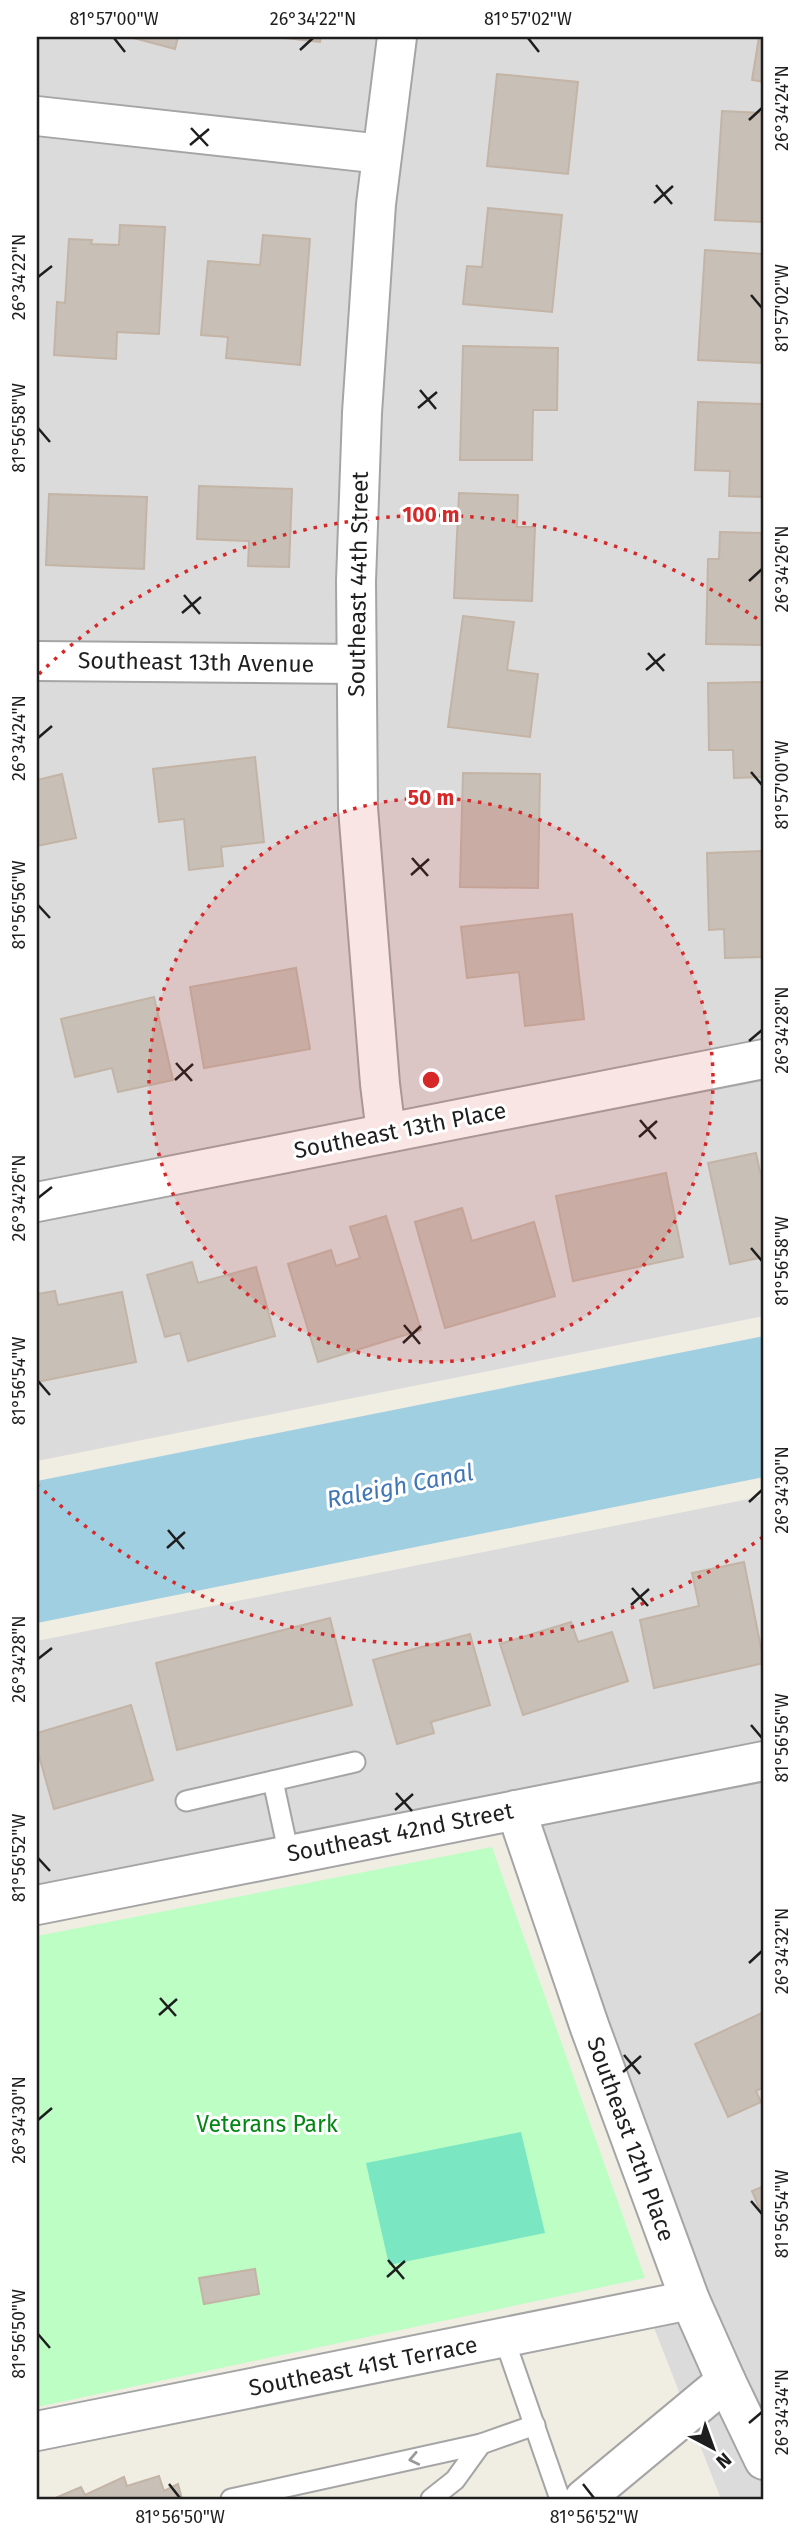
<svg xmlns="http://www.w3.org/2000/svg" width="801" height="2536" viewBox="0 0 801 2536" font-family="'Fira Sans',sans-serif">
	<rect width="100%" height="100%" fill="#f0ede3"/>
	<g fill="#dcdbdb">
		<path d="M37 37H764V1316L37 1461Z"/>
		<path d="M764 1496V2499H721L642 2297 660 2290 663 2279 506 1837 498 1830 37 1917V1641Z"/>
	</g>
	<path fill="#bdfec5" d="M492 1847 645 2278 37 2407V1936Z"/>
	<path fill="#7be6c2" d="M521 2132 545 2233 389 2265 366 2163Z"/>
	<path fill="#a0cfe1" d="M764 1336V1477L37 1623V1481Z"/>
	<g fill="#c8bfb6" stroke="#c3b4a5" stroke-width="2">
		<path d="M130 37H178L175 49Z"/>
		<path d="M276 37H321L320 42Z"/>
		<path d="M759 37H764V82L752 80Z"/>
		<path d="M497 74 578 82 568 174 487 166Z"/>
		<path d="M722 111 764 113V222L715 220Z"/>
		<path d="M488 208 562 215 552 312 463 304 467 266 482 267Z"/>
		<path d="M120 225 165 227 159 334 117 332 116 359 54 355 57 302 65 303 69 239 92 240 91 244 119 245Z"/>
		<path d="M263 235 310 239 300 365 226 358 228 337 201 335 208 261 260 265Z"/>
		<path d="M705 250 764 254V363L698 360Z"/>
		<path d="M463 346 558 348 557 410H533L532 460H460Z"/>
		<path d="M698 402 764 404V497L729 496 730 471 695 470Z"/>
		<path d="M199 486 292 489 289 567 248 566 249 541 197 539Z"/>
		<path d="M459 493 518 495 517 527H535L532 601 454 598Z"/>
		<path d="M49 494 147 497 144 569 46 565Z"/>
		<path d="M720 532 764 533V645L706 644 708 559H719Z"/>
		<path d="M463 616 514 622 507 670 538 674 530 737 448 727Z"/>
		<path d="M764 682V777L734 778 733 750H709L708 683Z"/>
		<path d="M255 757 264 842 221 847 223 866 189 870 184 819 159 822 153 769Z"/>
		<path d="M463 773 540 774 538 888 460 887Z"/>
		<path d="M62 774 76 838 37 846V780Z"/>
		<path d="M764 851V957L725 958 724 929 709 930 707 853Z"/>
		<path d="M572 914 584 1019 525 1026 519 972 467 978 461 927Z"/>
		<path d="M296 968 310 1049 204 1068 190 987Z"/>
		<path d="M154 997 173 1080 118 1092 112 1068 75 1077 61 1019Z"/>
		<path d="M756 1153 760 1172 764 1171V1257L730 1264 708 1163Z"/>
		<path d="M666 1173 683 1257 573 1281 556 1196Z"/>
		<path d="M462 1208 472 1241 534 1222 555 1296 445 1328 415 1222Z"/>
		<path d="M386 1216 421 1330 318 1362 288 1264 331 1250 336 1266 360 1258 350 1227Z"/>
		<path d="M192 1262 198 1283 256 1267 275 1336 188 1361 180 1333 165 1337 147 1275Z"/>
		<path d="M55 1291 58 1305 122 1292 136 1362 37 1382V1294Z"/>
		<path d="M744 1562 764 1663 654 1688 640 1620 699 1606 692 1573Z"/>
		<path d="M330 1618 352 1705 177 1750 156 1663Z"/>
		<path d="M571 1622 578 1642 612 1632 628 1681 523 1715 500 1644Z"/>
		<path d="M470 1634 490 1705 431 1722 434 1733 397 1744 373 1660Z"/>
		<path d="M131 1705 153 1780 54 1809 37 1749V1733Z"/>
		<path d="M764 2012V2087L756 2091 761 2102 728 2117 695 2044Z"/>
		<path d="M764 2186V2219L752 2191Z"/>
		<path d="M255 2269 259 2294 204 2304 199 2278Z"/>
		<path d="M159 2476 164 2491 178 2484 182 2499H53L81 2487 85 2495 124 2477 127 2486Z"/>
	</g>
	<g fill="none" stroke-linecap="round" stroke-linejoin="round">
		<defs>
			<g id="lane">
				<path d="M273 1781 289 1855"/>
				<path d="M186 1801 355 1762"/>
				<path d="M504 2338 560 2499"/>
				<path d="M231 2499 481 2444 535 2425"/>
				<path d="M431 2499 455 2480 481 2444"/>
			</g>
			<g id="street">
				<path d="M37 116 382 154"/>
				<path d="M37 661 356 664"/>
				<path d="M386 1133 380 1084 358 808 356 581 362 413 376 204 397 37"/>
				<path d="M37 1202 764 1059"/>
				<path d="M516 1810 589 2025 690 2300 726 2381 764 2460"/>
				<path d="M37 1905 764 1761"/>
				<path d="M37 2431 690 2300"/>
				<path d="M584 2499 726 2381"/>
			</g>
		</defs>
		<use href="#lane" stroke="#a5a5a5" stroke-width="23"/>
		<use href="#street" stroke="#a5a5a5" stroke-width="42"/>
		<use href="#lane" stroke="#fff" stroke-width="19"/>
		<use href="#street" stroke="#fff" stroke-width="38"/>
	</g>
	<defs><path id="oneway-chevron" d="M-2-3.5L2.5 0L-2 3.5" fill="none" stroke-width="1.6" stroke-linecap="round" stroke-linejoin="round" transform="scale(1.75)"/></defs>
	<use stroke="#9a9a9a" href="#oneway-chevron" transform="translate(414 2459) rotate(168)"/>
	<path fill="none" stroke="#1e1e1e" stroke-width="2.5" d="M114 38 125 52M528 38 539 52M300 50 313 38M749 120 762 108M191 128 208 146M190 145 209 129M656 185 672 204M654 203 673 186M38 277 52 266M751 295 762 308M420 390 436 409M418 408 437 392M38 428 50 442M749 581 762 569M184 595 200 614M182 613 201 597M648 653 664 671M646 670 665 654M38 738 52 726M751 772 762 785M412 858 428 876M411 875 429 859M38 905 50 918M749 1041 762 1030M176 1063 192 1081M175 1080 193 1064M640 1120 656 1139M639 1137 657 1121M38 1198 52 1187M751 1248 762 1261M404 1325 420 1344M403 1343 421 1326M38 1381 50 1395M749 1502 762 1490M168 1530 184 1549M167 1548 185 1532M632 1588 648 1606M631 1605 649 1589M38 1659 52 1648M751 1725 762 1738M396 1793 412 1811M395 1810 413 1794M38 1858 50 1871M749 1963 762 1951M160 1998 176 2016M159 2015 177 1999M624 2055 640 2074M623 2072 641 2056M38 2120 52 2108M751 2201 762 2214M388 2260 404 2279M387 2277 405 2261M38 2334 50 2348M749 2423 762 2412M169 2484 180 2498M583 2484 594 2498"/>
	<circle cx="431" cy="1080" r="282" fill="#d62828" fill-opacity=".12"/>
	<g fill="none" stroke="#d62828" stroke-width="3.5" stroke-dasharray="3.5 7">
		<circle cx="431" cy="1080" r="282"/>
		<path d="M763 1537A565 565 0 0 1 39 1486M39 674A565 565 0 0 1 763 623"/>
	</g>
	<g text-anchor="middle" stroke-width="6" stroke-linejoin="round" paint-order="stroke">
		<g font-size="23" fill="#1e1e1e" stroke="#fff">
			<text transform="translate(358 584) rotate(-89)" y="8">Southeast 44th Street</text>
			<text transform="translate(196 662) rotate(1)" y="8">Southeast 13th Avenue</text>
			<text transform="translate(400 1130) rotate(-11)" y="8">Southeast 13th Place</text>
			<text transform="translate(400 1832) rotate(-11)" y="8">Southeast 42nd Street</text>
			<text transform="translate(631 2139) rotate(70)" y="8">Southeast 12th Place</text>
			<text transform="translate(363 2366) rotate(-11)" y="8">Southeast 41st Terrace</text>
		</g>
		<g font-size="23" fill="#028614" stroke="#fff">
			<text x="267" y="2132">Veterans Park</text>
		</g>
		<g font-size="24" font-style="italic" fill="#4276b6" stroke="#fff">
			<text transform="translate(400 1486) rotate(-11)" y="8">Raleigh Canal</text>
		</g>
	</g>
	<circle cx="431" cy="1080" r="10" fill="#d62828" stroke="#fff" stroke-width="3.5"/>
	<g font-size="21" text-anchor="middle" font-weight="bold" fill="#d62828" stroke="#fff" stroke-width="6" stroke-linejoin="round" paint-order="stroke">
		<text x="431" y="522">100 m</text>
		<text x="431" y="805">50 m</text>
	</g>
	<rect width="801" height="2536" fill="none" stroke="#ffffff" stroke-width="77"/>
	<g transform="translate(713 2448) rotate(139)" stroke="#ffffff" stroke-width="5" paint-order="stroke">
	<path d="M0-5L12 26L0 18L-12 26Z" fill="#1e1e1e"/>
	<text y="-10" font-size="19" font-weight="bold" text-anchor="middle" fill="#1e1e1e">N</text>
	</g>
	<rect x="38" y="38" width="724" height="2460" fill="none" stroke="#1e1e1e" stroke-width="2.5"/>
	<g font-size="18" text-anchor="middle" fill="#1e1e1e">
		<text x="114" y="25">81°57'00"W</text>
		<text x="313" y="25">26°34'22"N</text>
		<text x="528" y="25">81°57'02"W</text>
		<text transform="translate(782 108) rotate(-90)" y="6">26°34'24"N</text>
		<text transform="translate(19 277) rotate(-90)" y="6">26°34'22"N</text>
		<text transform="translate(782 308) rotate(-90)" y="6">81°57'02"W</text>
		<text transform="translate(19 428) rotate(-90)" y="6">81°56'58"W</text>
		<text transform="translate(782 569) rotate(-90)" y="6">26°34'26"N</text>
		<text transform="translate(19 738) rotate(-90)" y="6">26°34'24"N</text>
		<text transform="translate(782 785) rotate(-90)" y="6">81°57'00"W</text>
		<text transform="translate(19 905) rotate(-90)" y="6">81°56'56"W</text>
		<text transform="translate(782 1030) rotate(-90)" y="6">26°34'28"N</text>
		<text transform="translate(19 1198) rotate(-90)" y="6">26°34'26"N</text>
		<text transform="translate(782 1261) rotate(-90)" y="6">81°56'58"W</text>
		<text transform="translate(19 1381) rotate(-90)" y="6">81°56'54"W</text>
		<text transform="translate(782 1490) rotate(-90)" y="6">26°34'30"N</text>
		<text transform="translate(19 1659) rotate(-90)" y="6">26°34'28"N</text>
		<text transform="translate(782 1738) rotate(-90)" y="6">81°56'56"W</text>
		<text transform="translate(19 1858) rotate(-90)" y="6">81°56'52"W</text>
		<text transform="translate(782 1951) rotate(-90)" y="6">26°34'32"N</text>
		<text transform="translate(19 2120) rotate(-90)" y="6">26°34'30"N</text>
		<text transform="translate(782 2214) rotate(-90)" y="6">81°56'54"W</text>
		<text transform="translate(19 2334) rotate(-90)" y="6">81°56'50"W</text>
		<text transform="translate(782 2412) rotate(-90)" y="6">26°34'34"N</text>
		<text x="180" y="2523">81°56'50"W</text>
		<text x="594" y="2523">81°56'52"W</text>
	</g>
</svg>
